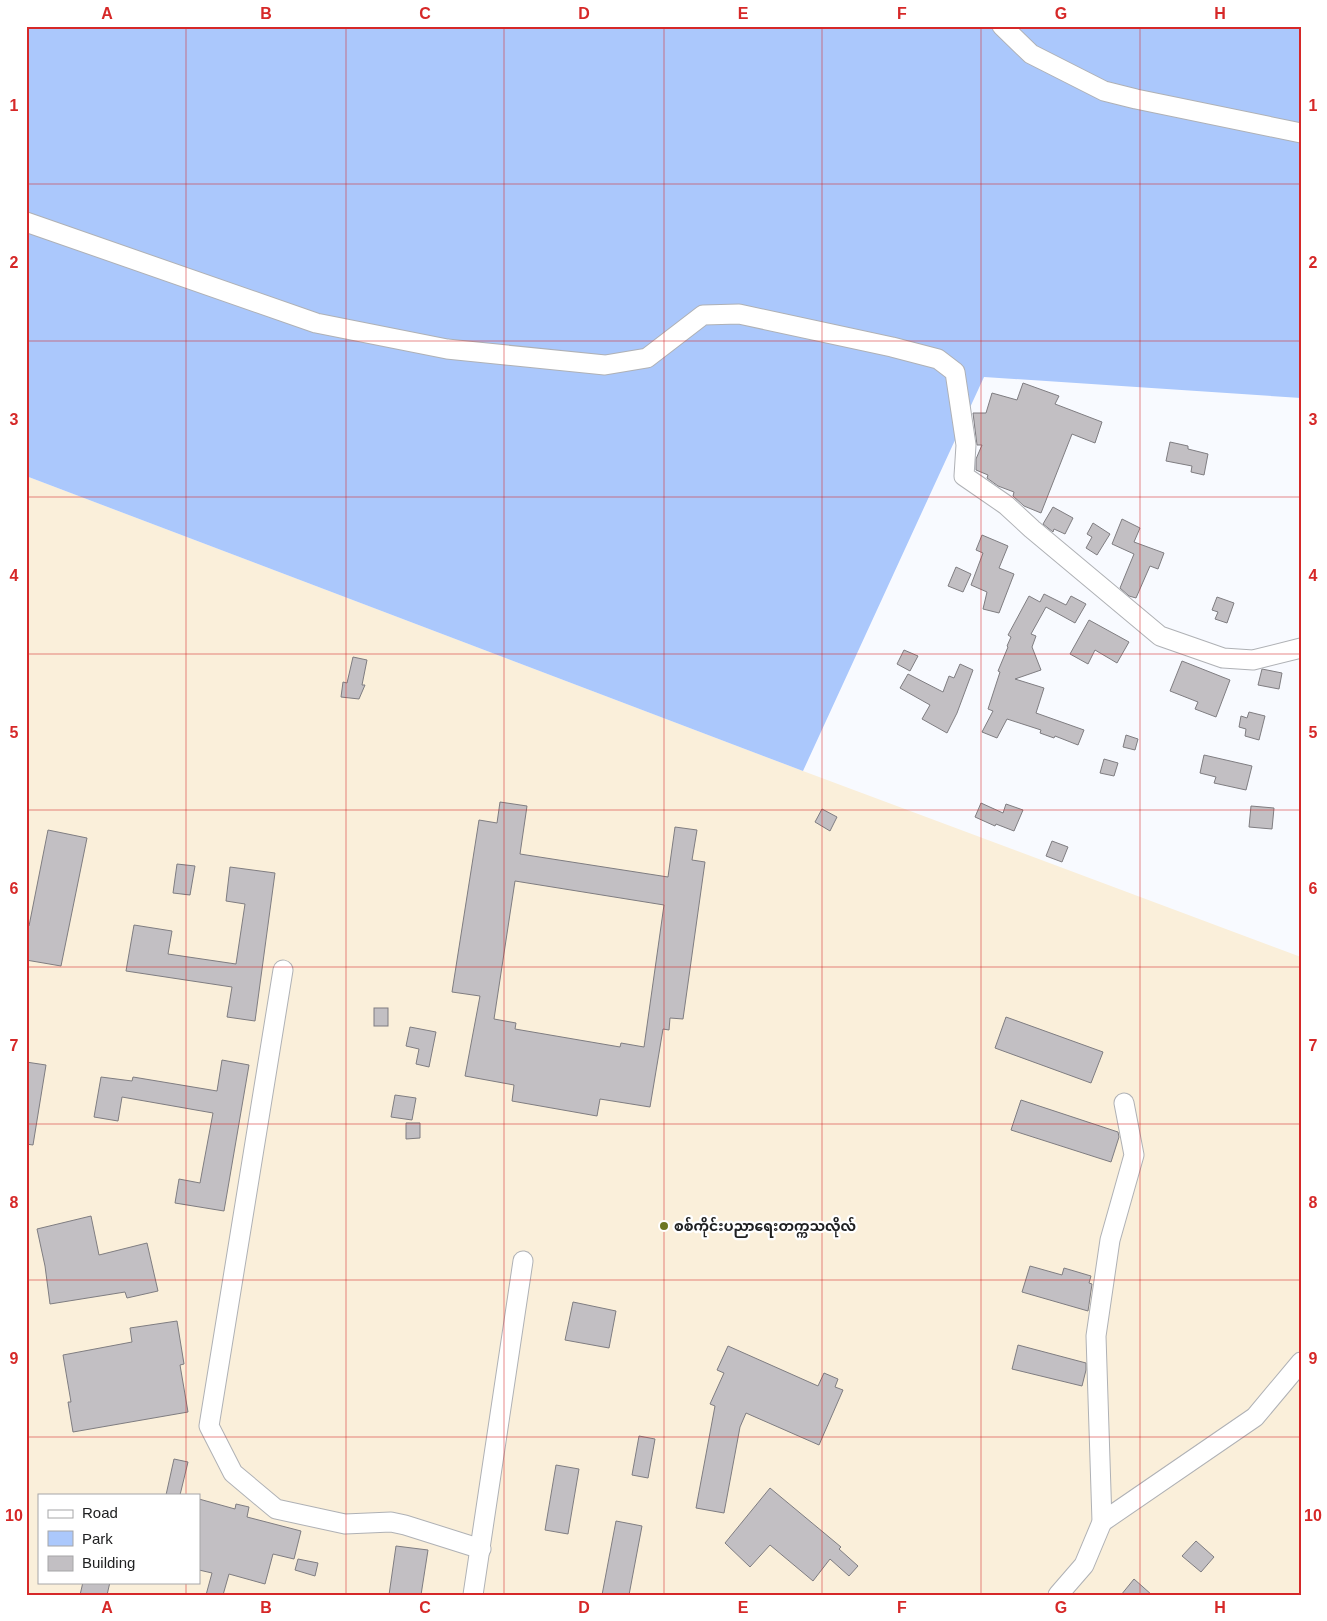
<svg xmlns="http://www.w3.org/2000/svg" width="1327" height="1621" viewBox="0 0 1327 1621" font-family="Arial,'Noto Sans Myanmar',sans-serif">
	<rect width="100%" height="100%" fill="#f8faff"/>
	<path fill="#faefda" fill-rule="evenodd" d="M26 476 803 771 1301 957V1595H26ZM39 1495H199V1582H39Z"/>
	<path fill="#abc8fc" d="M26 26H1301V398L984 377 803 771 26 476Z"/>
	<g fill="#c2bfc3" stroke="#7f7d81" fill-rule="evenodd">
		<path d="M1023 383 1059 396 1055 404 1102 422 1095 443 1072 434 1041 513 1024 506 1013 496 1014 492 998 486 987 478 988 475 976 470V459L982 445H977L973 413H986L992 393 1017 400Z"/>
		<path d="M1170 442 1188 446V449L1208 454 1204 475 1191 472 1192 466 1166 461Z"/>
		<path d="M1053 507 1073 518 1065 534 1054 529 1053 532 1043 524Z"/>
		<path d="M1122 519 1140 528 1134 542 1164 553 1158 569 1150 566 1136 598 1129 596 1120 588 1134 554 1112 544Z"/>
		<path d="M1093 523 1110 534 1097 555 1086 548 1092 537 1087 534Z"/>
		<path d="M982 535 1008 546 999 568 1014 574 999 613 983 609 987 592 971 585 983 553 976 550Z"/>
		<path d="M956 567 971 574 963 592 948 586Z"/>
		<path d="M1044 594 1066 605 1071 596 1086 604 1075 623 1046 607 1031 634 1036 636 1032 647 1041 670 1015 679 1044 688 1036 713 1084 730 1078 745 1055 736 1054 738 1040 733 1041 730 1007 719 997 738 982 732 993 711 988 709 1000 672 998 671 1008 647 1007 646 1011 637 1008 635 1029 596 1040 602Z"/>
		<path d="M1217 597 1234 603 1227 623 1215 619 1218 612 1212 610Z"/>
		<path d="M1089 620 1129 642 1117 663 1095 650 1088 664 1070 654Z"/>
		<path d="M904 650 918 656 910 671 897 664Z"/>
		<path d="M353 657 367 660 362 685H365L359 699 341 697 343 682 347 683Z"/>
		<path d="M1182 661 1230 680 1216 717 1195 709 1198 702 1170 691Z"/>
		<path d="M960 664 973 670 957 713 947 733 922 719 930 705 900 688 908 674 943 692 949 676 954 678Z"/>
		<path d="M1262 669 1282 673 1279 689 1258 685Z"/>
		<path d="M1249 712 1265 716 1259 740 1245 736 1246 729 1239 727 1241 716 1247 718Z"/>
		<path d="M1126 735 1138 739 1135 750 1123 747Z"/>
		<path d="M1204 755 1252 766 1246 790 1214 783 1216 777 1200 773Z"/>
		<path d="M1104 759 1118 763 1114 776 1100 773Z"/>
		<path d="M500 802 527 806 520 854 668 877 675 827 697 830 692 860 705 862 683 1019 670 1018 669 1030 663 1029 650 1107 600 1099 597 1116 512 1101 514 1085 465 1076 480 996 452 992 479 820 497 823ZM515 881 664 905 644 1047 621 1043 620 1047 515 1029 516 1023 494 1019Z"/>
		<path d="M981 803 1003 813 1006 804 1023 810 1014 831 996 824 995 826 975 817Z"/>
		<path d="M1251 806 1274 808 1272 829 1249 827Z"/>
		<path d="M822 809 837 817 830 831 815 822Z"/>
		<path d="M48 830 87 838 61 966 26 960V925L29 926Z"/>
		<path d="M1052 841 1068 847 1062 862 1046 856Z"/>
		<path d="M177 864 195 866 190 895 173 893Z"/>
		<path d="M230 867 275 873 255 1021 227 1017 232 987 126 971 134 925 172 931 168 954 236 964 245 904 226 901Z"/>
		<rect x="374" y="1008" width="14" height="18"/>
		<path d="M1006 1017 1103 1052 1091 1083 995 1048Z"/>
		<path d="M410 1027 436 1032 429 1067 416 1064 419 1049 406 1046Z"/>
		<path d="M222 1060 249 1065 224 1211 175 1203 179 1179 200 1183 213 1113 122 1097 118 1121 94 1117 101 1077 132 1081 133 1077 217 1091Z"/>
		<path d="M26 1062 46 1065 33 1145 26 1144Z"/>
		<path d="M395 1095 416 1098 412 1120 391 1117Z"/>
		<path d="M1021 1100 1118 1132 1119 1137 1111 1162 1011 1130Z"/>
		<path d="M406 1123H420V1138L406 1139Z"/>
		<path d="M91 1216 99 1255 147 1243 158 1291 127 1298 125 1292 50 1304 45 1266 37 1229Z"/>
		<path d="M1030 1266 1062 1275 1064 1268 1091 1276 1089 1283 1092 1284 1088 1311 1022 1292Z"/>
		<path d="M573 1302 616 1311 609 1348 565 1340Z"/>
		<path d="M177 1321 184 1364 180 1365 188 1412 73 1432 68 1402H71L63 1355 132 1342 130 1328Z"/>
		<path d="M1018 1345 1086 1363V1370L1082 1386 1012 1369Z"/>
		<path d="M728 1346 818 1386 824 1373 838 1379 835 1387 843 1390 819 1445 746 1413 740 1427 724 1513 696 1508 715 1406 710 1404 724 1373 717 1370Z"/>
		<path d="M639 1436 655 1439 648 1478 632 1475Z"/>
		<path d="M174 1459 188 1462 180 1495H166Z"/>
		<path d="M556 1465 579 1469 568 1534 545 1530Z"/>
		<path d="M770 1488 841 1547 839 1549 858 1566 849 1576 830 1559 813 1581 770 1545 750 1567 725 1543Z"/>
		<path d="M199 1499 235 1509 236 1504 249 1507 247 1517 301 1531 294 1559 273 1554 265 1584 229 1574 223 1595H206L212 1573 199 1570Z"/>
		<path d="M616 1521 642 1526 629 1595H602Z"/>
		<path d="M1196 1541 1214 1557 1201 1572 1182 1556Z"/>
		<path d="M396 1546 428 1550 421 1595H389Z"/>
		<path d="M298 1559 318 1563 315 1576 295 1570Z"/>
		<path d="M1134 1579 1152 1595H1121Z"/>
		<path d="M83 1582H110L107 1595H80Z"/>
	</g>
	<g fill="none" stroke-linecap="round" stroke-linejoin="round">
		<defs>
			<g id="minor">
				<path d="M1002 26 1031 54 1104 91 1136 99 1301 133"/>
				<path d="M26 222 316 323 447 349 605 365 647 358 703 315 739 314 892 347 938 359 955 372 966 445 964 476 1006 505 1032 529 1160 636 1223 658 1253 660 1301 648"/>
				<path d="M283 970 209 1426 233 1473 276 1509 345 1524 391 1522 405 1525 481 1549"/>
				<path d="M1102 1522 1255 1417 1301 1362"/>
				<path d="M473 1595 523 1261"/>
				<path d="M1058 1595 1084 1565 1102 1522 1096 1336 1110 1240 1134 1155 1124 1103"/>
			</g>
		</defs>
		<use href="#minor" stroke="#afb1b5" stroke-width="21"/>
		<use href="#minor" stroke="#fff" stroke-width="19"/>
	</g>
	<path fill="none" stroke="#d62828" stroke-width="1" stroke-opacity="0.55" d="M186 26V1495M346 26V1595M504 26V1595M664 26V1595M822 26V1595M981 26V1595M1140 26V1595M26 184H1301M26 341H1301M26 497H1301M26 654H1301M26 810H1301M26 967H1301M26 1124H1301M26 1280H1301M26 1437H1301M186 1582V1595"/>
	<circle fill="#6d7621" stroke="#fff" stroke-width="2" cx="664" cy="1226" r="5"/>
	<g text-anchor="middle" stroke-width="4.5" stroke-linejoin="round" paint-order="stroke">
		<g font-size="14" font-weight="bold" fill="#202122" stroke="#fff" text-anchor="start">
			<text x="674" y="1231">စစ်ကိုင်းပညာရေးတက္ကသလိုလ်</text>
		</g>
	</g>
	<rect width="1327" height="1621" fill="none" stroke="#ffffff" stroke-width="55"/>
	<rect x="38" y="1494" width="162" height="90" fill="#ffffff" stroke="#a6a6a7"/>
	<rect x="48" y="1510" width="25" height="8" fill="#ffffff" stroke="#a6a6a7"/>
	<text x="82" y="1518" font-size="15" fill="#202122">Road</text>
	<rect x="48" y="1531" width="25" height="15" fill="#abc8fc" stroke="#a6a6a7"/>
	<text x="82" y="1544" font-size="15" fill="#202122">Park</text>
	<rect x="48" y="1556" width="25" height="15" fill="#c2bfc3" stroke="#a6a6a7"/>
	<text x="82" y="1568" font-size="15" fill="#202122">Building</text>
	<rect x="28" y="28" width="1272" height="1566" fill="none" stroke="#d62828" stroke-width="2"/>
	<g font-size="16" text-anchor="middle" font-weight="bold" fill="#d62828">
		<text x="107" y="19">A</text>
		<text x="266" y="19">B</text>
		<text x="425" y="19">C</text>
		<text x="584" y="19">D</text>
		<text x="743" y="19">E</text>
		<text x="902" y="19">F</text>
		<text x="1061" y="19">G</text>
		<text x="1220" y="19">H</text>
		<text x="14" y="111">1</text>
		<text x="1313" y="111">1</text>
		<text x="14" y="268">2</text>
		<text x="1313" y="268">2</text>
		<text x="14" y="425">3</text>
		<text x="1313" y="425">3</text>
		<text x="14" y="581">4</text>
		<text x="1313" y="581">4</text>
		<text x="14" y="738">5</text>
		<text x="1313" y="738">5</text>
		<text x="14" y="894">6</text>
		<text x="1313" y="894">6</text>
		<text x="14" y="1051">7</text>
		<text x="1313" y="1051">7</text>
		<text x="14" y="1208">8</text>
		<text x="1313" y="1208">8</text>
		<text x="14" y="1364">9</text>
		<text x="1313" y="1364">9</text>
		<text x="14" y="1521">10</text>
		<text x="1313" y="1521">10</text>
		<text x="107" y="1613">A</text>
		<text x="266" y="1613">B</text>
		<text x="425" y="1613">C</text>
		<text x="584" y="1613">D</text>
		<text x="743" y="1613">E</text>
		<text x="902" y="1613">F</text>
		<text x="1061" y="1613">G</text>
		<text x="1220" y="1613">H</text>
	</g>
</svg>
